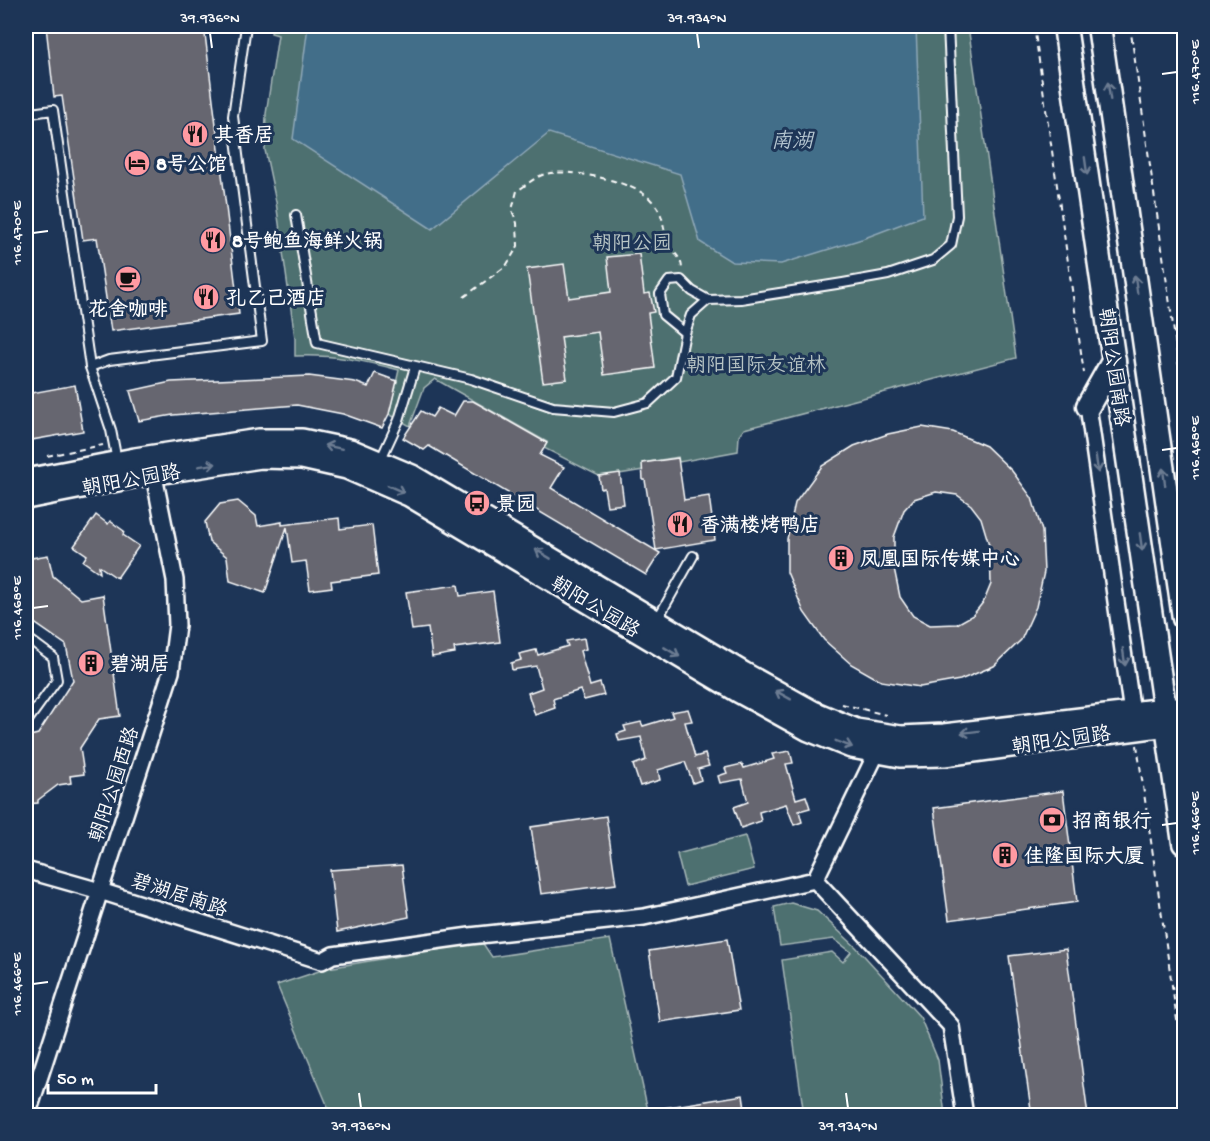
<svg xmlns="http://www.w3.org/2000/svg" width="1210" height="1141" viewBox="0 0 1210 1141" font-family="'Gochi Hand','LXGW WenKai TC',sans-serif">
	<rect width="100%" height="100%" fill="#1d3557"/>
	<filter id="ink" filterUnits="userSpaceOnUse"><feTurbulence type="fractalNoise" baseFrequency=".0167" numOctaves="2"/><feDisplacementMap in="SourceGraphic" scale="12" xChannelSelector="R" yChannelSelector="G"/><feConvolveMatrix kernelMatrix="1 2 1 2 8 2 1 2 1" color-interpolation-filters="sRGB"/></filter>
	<g filter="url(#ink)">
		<g fill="#4e6f6f" stroke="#a6b7b7" stroke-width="1.5">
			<path d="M272 26H968L1016 358 744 429 739 436 738 451 679 462 678 457 643 463V470L601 477 544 448 547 442 435 379 424 388 410 426 389 414 399 370C364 361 332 354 295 356V338L276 202 265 150 266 114 278 35 271 33Z"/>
			<path d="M745 836 754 869 685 886 677 854Z"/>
			<path d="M791 903 817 911 856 947 920 1017 938 1060 945 1115H804L782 960 832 952 843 962 851 952 834 939 780 946 774 907Z"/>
			<path d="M610 939 649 1115H320L328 1107 277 985 328 968 482 942 492 957Z"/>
		</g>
		<path fill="#436e89" stroke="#8ea8b8" stroke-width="1.5" d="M308 26H916L923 216 862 239 781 264 732 262 700 242 680 174 549 133 432 229 293 139Z"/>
		<g fill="#666670" stroke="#fff" stroke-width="1.5" fill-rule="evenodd">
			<path d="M46 26H204L239 314 111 331 97 238 83 240 62 96 54 97Z"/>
			<path d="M639 254 644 294 650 293 654 312 648 313 655 368 604 375 598 332 561 337 567 379 543 382 527 269 564 264 569 298 611 292 607 257Z"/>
			<path d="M375 373 397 381 389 414 382 428 343 414 297 405 173 415 139 421 130 391 171 382 309 376 355 382 368 387Z"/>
			<path d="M75 385 83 431 26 441V394Z"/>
			<path d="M463 401H473L547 443 540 455 564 467 551 488 660 553 646 575 429 446 424 450 403 438 421 411 432 417 438 408 454 416Z"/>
			<path d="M922 427 953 432 986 446 1012 471 1032 498 1042 531 1044 572 1036 607 1021 640 994 666 960 680 920 687 881 681 851 664 824 640 804 612 787 572V539L795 503 822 466 854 446 888 434ZM936 492 957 495 971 505 981 518 990 548 991 584 984 601 973 615 957 624 930 625 913 616 900 597 894 568V537L904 510 914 499Z"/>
			<path d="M678 458 684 500 709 496 715 540 656 550 645 480H643L642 463Z"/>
			<path d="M620 473 624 504 607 506 604 488 601 489 599 476Z"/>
			<path d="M238 501 256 516 258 526 282 522V525L339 518 340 529 372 525 378 575 331 581 332 587 310 590 306 561 292 563 287 527 265 593 230 581 227 557 209 542 205 522 220 504Z"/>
			<path d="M96 515 108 524 110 521 124 531 123 535 139 546 117 578 99 566 100 573 83 561 87 555 74 546Z"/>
			<path d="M48 555 53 576 81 599 103 595 120 716 99 719 80 748 84 774 70 776 71 783 58 785 38 800V803L26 804V737L38 734 73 680 66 645 26 617V559Z"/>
			<path d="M458 585 460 596 493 591 500 642 454 648 455 653 432 657 428 628 412 630 406 592Z"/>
			<path d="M584 638 586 649 580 651 590 686 600 683 604 695 584 700 580 690 553 699 555 708 535 715 528 693 542 688 536 666 512 670 511 663 521 660 519 654 536 650 538 655 568 646 566 641Z"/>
			<path d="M688 709 692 721 685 722 695 757 705 754 709 766 698 769 701 780 693 783 685 762 658 770 660 780 640 786 633 765 646 760 641 737 619 741 617 734 626 731 624 726 641 722 643 726 673 717 671 712Z"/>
			<path d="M790 751 793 763 786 764 796 799 806 796 810 808 799 811 802 822 794 825 786 804 759 812 761 821 741 828 734 807 748 802 742 779 720 783 718 776 727 773 725 768 742 764 744 768 774 759 772 754Z"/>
			<path d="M1063 791 1077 902 949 920 934 808Z"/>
			<path d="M606 816 616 884 541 894 531 827Z"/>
			<path d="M402 865 409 917 337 932 330 870Z"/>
			<path d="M727 939 739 1010 660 1022 649 951Z"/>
			<path d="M1066 949 1088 1116H1032L1009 956Z"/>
			<path d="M743 1095 746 1116H657V1109Z"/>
		</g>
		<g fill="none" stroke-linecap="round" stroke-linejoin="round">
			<defs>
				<g id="lane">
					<path d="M26 95 31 113 53 110 90 367 111 430 117 461"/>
					<path d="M296 215 317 343 471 379 553 407 614 412 648 403 676 377 685 333 691 315 708 300 741 299 843 283 888 275 933 260 951 245 957 216 948 26"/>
					<path d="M685 333 663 315 660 294 669 281 681 280 692 291 708 300"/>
					<path d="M90 367 109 360 262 341 233 116 246 26"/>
					<path d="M380 461 399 420 415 367"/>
					<path d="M657 620 693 556"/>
					<path d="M26 637 53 657 57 680 26 723"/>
				</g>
				<g id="street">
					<path d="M1088 406 1132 713"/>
					<path d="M877 752 815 880 951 1026 965 1116"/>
					<path d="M26 870 100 891 322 961 333 955 470 936 644 917 815 880"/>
					<path d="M27 1116 171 672 177 625 175 580 152 466"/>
				</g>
				<g id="secondary">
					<path d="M26 480 135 459 259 440H302L350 450 412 476 743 673 813 712 856 730 901 737 944 735 1165 709H1181"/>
					<path d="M26 498 138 476 261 457 302 458 347 468 409 495 738 691 809 730 851 747 900 756 944 755 1167 725 1184 715"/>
				</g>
				<g id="primary">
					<path d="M1065 26 1184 843"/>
					<path d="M1099 26 1184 618"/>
					<path d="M1088 406 1114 360"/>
				</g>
			</defs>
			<use href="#lane" stroke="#fff" stroke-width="12"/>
			<use href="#street" stroke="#fff" stroke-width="20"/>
			<use href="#secondary" stroke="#fff" stroke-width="26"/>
			<use href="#primary" stroke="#fff" stroke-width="27"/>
			<g stroke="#fff" stroke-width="2" stroke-dasharray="6 4.5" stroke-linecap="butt">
				<path d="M1034 26 1084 373"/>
				<path d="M1130 26 1184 402"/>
				<path d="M464 297 506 266 518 246 517 223 512 210 517 191C525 186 535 177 545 174 569 168 634 181 651 200 666 215 661 225 668 242 672 254 682 255 682 270"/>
				<path d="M47 456 103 445"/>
				<path d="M842 704 886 715"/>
				<path d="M1137 745 1184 1068"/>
			</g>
			<use href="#lane" stroke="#1d3557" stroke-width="8"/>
			<use href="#street" stroke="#1d3557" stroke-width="15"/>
			<use href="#secondary" stroke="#1d3557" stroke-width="21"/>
			<use href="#primary" stroke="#1d3557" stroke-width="22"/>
		</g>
		<defs><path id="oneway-shaft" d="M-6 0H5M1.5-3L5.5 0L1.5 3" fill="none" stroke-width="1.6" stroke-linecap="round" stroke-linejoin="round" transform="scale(1.5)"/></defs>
		<g stroke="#6c7c92">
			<use href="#oneway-shaft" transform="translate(1109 91) rotate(-98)"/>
			<use href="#oneway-shaft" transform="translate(1086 166) rotate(82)"/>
			<use href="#oneway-shaft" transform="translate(1136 284) rotate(-98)"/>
			<use href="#oneway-shaft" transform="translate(333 447) rotate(-168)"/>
			<use href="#oneway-shaft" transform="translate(1097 464) rotate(82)"/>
			<use href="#oneway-shaft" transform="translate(207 465) rotate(-9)"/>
			<use href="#oneway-shaft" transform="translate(1164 477) rotate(-98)"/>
			<use href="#oneway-shaft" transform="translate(396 489) rotate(24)"/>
			<use href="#oneway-shaft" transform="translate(1141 542) rotate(82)"/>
			<use href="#oneway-shaft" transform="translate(543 554) rotate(-149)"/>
			<use href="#oneway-shaft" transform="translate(672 652) rotate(31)"/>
			<use href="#oneway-shaft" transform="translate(1124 657) rotate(82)"/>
			<use href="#oneway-shaft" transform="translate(783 695) rotate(-151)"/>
			<use href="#oneway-shaft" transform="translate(970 732) rotate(173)"/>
			<use href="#oneway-shaft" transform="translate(844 744) rotate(21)"/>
		</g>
	</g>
	<path fill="none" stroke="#fff" stroke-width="2" d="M210 33 212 48M697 33 699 48M1162 74 1177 72M33 233 48 231M1162 450 1177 448M33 608 48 606M1162 825 1177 823M33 984 48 982M359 1093 361 1108M846 1093 848 1108"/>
	<defs>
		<symbol id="restaurant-disc" viewBox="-11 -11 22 22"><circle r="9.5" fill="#ff9aa2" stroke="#1d3557"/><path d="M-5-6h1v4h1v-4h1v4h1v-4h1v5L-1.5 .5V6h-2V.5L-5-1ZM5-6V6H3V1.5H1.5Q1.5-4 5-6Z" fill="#111"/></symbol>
		<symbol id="hotel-disc" viewBox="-11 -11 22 22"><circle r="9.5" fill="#ff9aa2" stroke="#1d3557"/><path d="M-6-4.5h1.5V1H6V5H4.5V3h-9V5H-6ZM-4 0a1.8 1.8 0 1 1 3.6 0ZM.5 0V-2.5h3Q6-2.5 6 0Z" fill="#111"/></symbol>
		<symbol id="cafe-disc" viewBox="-11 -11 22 22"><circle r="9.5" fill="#ff9aa2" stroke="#1d3557"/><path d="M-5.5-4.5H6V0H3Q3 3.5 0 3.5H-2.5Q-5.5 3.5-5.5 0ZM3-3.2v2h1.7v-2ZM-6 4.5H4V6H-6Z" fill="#111"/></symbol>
		<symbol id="bus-disc" viewBox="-11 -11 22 22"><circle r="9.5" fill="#ff9aa2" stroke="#1d3557"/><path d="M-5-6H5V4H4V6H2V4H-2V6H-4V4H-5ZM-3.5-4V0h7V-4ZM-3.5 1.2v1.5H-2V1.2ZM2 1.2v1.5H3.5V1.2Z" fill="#111"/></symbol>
		<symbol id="building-disc" viewBox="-11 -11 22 22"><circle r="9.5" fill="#ff9aa2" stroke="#1d3557"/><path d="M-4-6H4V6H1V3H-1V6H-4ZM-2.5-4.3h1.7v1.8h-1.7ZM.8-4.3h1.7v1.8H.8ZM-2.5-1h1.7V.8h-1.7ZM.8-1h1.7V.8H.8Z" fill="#111"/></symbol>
		<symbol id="bank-disc" viewBox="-11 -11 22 22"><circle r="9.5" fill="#ff9aa2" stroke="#1d3557"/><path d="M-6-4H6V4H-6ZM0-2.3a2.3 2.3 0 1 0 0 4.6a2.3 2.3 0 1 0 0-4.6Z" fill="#111"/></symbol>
	</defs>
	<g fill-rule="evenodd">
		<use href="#restaurant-disc" x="180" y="119" width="30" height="30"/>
		<use href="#hotel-disc" x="122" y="148" width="30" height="30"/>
		<use href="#restaurant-disc" x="198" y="225" width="30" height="30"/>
		<use href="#cafe-disc" x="113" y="264" width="30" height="30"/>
		<use href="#restaurant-disc" x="191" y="282" width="30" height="30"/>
		<use href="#bus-disc" x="462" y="488" width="30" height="30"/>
		<use href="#restaurant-disc" x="665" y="509" width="30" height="30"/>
		<use href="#building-disc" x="826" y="543" width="30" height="30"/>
		<use href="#building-disc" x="76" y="648" width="30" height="30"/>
		<use href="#bank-disc" x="1037" y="805" width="30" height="30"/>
		<use href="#building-disc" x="990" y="840" width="30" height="30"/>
	</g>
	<g text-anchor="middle" stroke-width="6" stroke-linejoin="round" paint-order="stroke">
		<g font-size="20" font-weight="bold" fill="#fff" stroke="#1d3557" text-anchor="start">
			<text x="214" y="141">其香居</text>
			<text x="156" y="170">8号公馆</text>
			<text x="232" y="247">8号鲍鱼海鲜火锅</text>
			<text x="226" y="304">孔乙己酒店</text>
			<text x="128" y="315" text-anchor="middle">花舍咖啡</text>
			<text x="496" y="510">景园</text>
			<text x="700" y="531">香满楼烤鸭店</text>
			<text x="860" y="565">凤凰国际传媒中心</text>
			<text x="110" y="670">碧湖居</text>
			<text x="1072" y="827">招商银行</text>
			<text x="1024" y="862">佳隆国际大厦</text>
		</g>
		<g font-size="20" fill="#b8c5c5" stroke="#1d3557">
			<text x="632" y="249">朝阳公园</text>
			<text x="756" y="371">朝阳国际友谊林</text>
		</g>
		<g font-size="20" fill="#fff" stroke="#1d3557">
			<text transform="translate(1115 367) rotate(82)" y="7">朝阳公园南路</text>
			<text transform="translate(131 479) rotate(-10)" y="7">朝阳公园路</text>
			<text transform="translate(596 606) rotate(31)" y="7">朝阳公园路</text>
			<text transform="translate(1061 739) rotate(-8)" y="7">朝阳公园路</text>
			<text transform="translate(113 784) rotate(-72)" y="7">朝阳公园西路</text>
			<text transform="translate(180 894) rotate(18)" y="7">碧湖居南路</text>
		</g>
		<g font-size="21" font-style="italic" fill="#b4c5d0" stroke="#1d3557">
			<text x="792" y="147">南湖</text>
		</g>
	</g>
	<rect width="1210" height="1141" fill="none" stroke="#1d3557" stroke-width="66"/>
	<path d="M48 1084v9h108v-9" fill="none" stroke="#ffffff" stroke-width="3"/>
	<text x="57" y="1084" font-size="18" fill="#ffffff" stroke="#1d3557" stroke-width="4.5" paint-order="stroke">50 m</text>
	<rect x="33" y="33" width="1144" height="1075" fill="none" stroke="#fff" stroke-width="2"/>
	<g font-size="15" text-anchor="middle" fill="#fff">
		<text x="210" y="22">39.936°N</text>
		<text x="697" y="22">39.934°N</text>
		<text transform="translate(1194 72) rotate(-90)" y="5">116.470°E</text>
		<text transform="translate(16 233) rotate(-90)" y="5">116.470°E</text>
		<text transform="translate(1194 448) rotate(-90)" y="5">116.468°E</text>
		<text transform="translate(16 608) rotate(-90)" y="5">116.468°E</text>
		<text transform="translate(1194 823) rotate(-90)" y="5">116.466°E</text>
		<text transform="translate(16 984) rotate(-90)" y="5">116.466°E</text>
		<text x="361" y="1130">39.936°N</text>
		<text x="848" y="1130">39.934°N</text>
	</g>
</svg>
